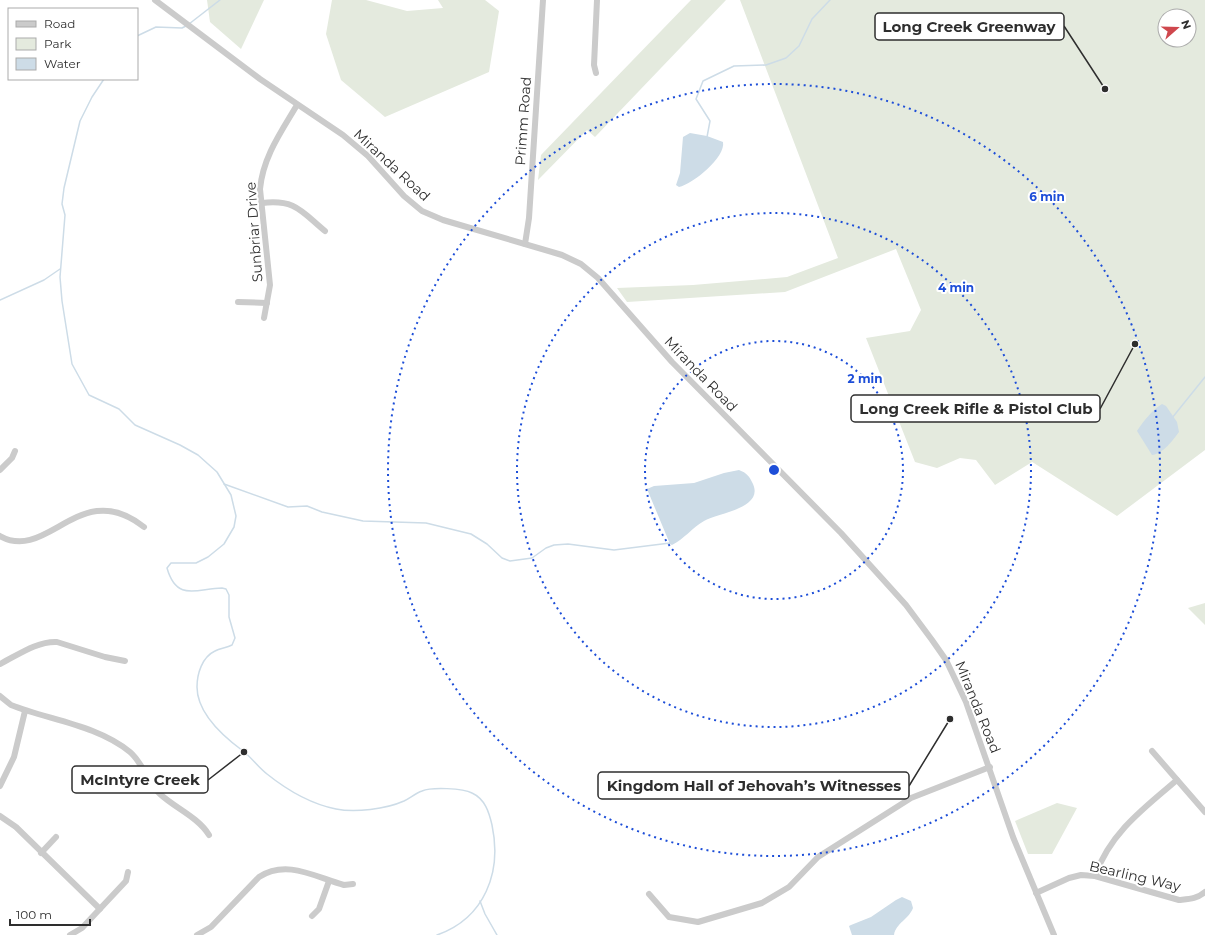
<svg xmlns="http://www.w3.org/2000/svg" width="1205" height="935" viewBox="0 0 1205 935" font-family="Montserrat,sans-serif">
	<rect width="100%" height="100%" fill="#fff"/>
	<g fill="#e4eade" fill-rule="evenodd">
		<path d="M207 0H264L241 49 210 22Z"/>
		<path d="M332 0H366L407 11 443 8 438 0H485L499 11 489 72 385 117 341 80 326 34Z"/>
		<path d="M691 0H726L595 137 587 130 538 180 541 155Z"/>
		<path d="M740 0H1205V450L1117 516 1026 458 1032 462 995 485 976 460 960 458 937 468 915 462 866 338 910 331 921 310 896 249 785 292 627 302 617 288 693 285 787 277 838 258ZM1165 16H1189V40H1165Z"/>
		<path d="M1205 603V625L1188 608Z"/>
		<path d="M1057 803 1077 808 1052 854H1028L1015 821Z"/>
	</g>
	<g fill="#cddce7">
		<path d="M690 133 707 136 723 142C726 157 693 184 679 187L676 185 680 173 683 137Z"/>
		<path d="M1162 404 1166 406 1177 422 1179 432C1173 440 1163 454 1152 455L1137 431C1143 422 1152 410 1162 404Z"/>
		<path d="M739 470C747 473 749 476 753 484 764 509 717 513 704 521 692 528 684 539 672 545L670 544 647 489 654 486 694 483 724 473Z"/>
		<path d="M902 897 911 901 913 908C909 919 896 923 894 935H852L849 926 851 925 871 917 896 900Z"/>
	</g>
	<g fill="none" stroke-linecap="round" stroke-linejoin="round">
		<g stroke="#cddce7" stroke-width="1.5">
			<path d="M189 24 220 0"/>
			<path d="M137 36 156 27 182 28 186 26"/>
			<path d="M104 79 92 97 80 121 64 188 62 204 65 215 60 277 62 301 72 364 89 395 119 409 135 425 180 445 198 455 217 472 231 495 236 516 234 527 224 544 208 557 196 563H171L167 568C177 603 198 588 222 588L226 589 229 595V617L235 638 232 645C226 648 220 648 215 651 202 657 197 674 197 687 197 713 224 737 243 751 252 758 258 767 267 774 287 790 311 804 336 809 355 813 386 809 404 801 410 798 416 793 422 791 431 787 463 788 472 793 485 799 489 812 492 825 502 872 485 918 437 935"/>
			<path d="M707 137 710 121 696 99 703 81 734 66 766 65 786 58 799 46 812 19 830 0"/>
			<path d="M0 300 44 280 60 269"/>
			<path d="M1172 418 1205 377"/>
			<path d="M224 484 288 507 307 506 322 512 363 521 426 523 471 534 487 544 502 558 510 561 532 558 546 548 554 545 568 544 614 550 670 543"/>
			<path d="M480 901 485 914 497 935"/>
		</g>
		<g stroke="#cbcbcb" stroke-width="6">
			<path d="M155 0 260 79 343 135 368 156 404 196 422 211 443 220 562 255 581 264 598 278 672 362 841 533 906 605 932 640 946 660 966 702 1013 837 1054 935"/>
			<path d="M596 73 594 65 597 0"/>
			<path d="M262 203C295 199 301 211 325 231"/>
			<path d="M525 244 529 218 543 0"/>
			<path d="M238 302 267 303"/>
			<path d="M264 318 270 285 260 189C263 157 281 132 297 105"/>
			<path d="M0 470 12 458 15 451"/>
			<path d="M0 536C48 563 80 476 144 527"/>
			<path d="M0 664C18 655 37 641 57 642L105 657 125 661"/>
			<path d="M0 696 11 705C49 720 97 725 130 752 143 763 148 783 160 794 175 808 198 817 209 835"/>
			<path d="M1152 751 1205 812"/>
			<path d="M0 786 14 757 25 711"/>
			<path d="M0 816 16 827 100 909"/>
			<path d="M41 853 56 837"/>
			<path d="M1095 876C1110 833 1144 808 1177 780"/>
			<path d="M1036 893 1069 878 1081 875 1095 876 1179 900C1189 899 1197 899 1205 892"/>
			<path d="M649 894 669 917 698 922 762 903 789 887 818 857 911 798 990 767"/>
			<path d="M312 916 319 909 329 881"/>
			<path d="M70 935 82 928 126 881 128 872"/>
			<path d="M197 935 211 927 259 877C287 859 315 877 344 885L353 884"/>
		</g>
	</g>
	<g fill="none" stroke="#1d4ed8" stroke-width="2" stroke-dasharray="2 4">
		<circle cx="774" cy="470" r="129"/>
		<circle cx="774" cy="470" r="257"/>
		<circle cx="774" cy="470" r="386"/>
	</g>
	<g text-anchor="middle" stroke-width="4" stroke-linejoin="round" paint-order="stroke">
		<g font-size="14" fill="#2e2e2e" stroke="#fff">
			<text transform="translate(523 121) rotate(-86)" y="5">Primm Road</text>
			<text transform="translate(392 165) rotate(43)" y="5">Miranda Road</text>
			<text transform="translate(254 232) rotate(-94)" y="5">Sunbriar Drive</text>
			<text transform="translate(701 374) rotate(46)" y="5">Miranda Road</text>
			<text transform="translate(978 707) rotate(68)" y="5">Miranda Road</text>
			<text transform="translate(1135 876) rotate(13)" y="5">Bearling Way</text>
		</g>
	</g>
	<circle cx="774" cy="470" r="6" fill="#1d4ed8" stroke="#fff" stroke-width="2"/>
	<g font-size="12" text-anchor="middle" font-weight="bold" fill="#1d4ed8" stroke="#fff" stroke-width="4" stroke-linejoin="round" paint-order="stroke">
		<text x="1047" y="201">6 min</text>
		<text x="956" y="292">4 min</text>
		<text x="865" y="383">2 min</text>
	</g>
	<path fill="none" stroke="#2e2e2e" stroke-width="1.5" d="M1105 89L1064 26M1135 344L1100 409M244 752L208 780M950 719L909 786"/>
	<g fill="#2e2e2e" stroke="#fff" stroke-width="1.5">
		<circle cx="1105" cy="89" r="4"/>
		<circle cx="1135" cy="344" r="4"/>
		<circle cx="244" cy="752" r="4"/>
		<circle cx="950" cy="719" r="4"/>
	</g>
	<g fill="#fff" stroke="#2e2e2e" stroke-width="1.5">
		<rect x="875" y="13" width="189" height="27" rx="4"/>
		<rect x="851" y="395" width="249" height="27" rx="4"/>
		<rect x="72" y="766" width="136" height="27" rx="4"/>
		<rect x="598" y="772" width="311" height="27" rx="4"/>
	</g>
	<g font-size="15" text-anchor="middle" font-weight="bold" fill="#2e2e2e">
		<text x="969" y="32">Long Creek Greenway</text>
		<text x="976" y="414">Long Creek Rifle &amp; Pistol Club</text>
		<text x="140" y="785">McIntyre Creek</text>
		<text x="754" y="791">Kingdom Hall of Jehovah’s Witnesses</text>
	</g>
	<rect x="8" y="8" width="130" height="72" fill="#ffffff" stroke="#ababab"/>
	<rect x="16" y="21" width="20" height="6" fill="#cbcbcb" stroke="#ababab"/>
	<text x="44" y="28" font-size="12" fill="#2e2e2e">Road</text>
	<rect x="16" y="38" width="20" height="12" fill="#e4eade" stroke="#ababab"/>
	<text x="44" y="48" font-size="12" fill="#2e2e2e">Park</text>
	<rect x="16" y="58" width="20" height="12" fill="#cddce7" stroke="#ababab"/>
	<text x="44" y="68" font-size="12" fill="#2e2e2e">Water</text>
	<g transform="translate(1177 28) rotate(70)"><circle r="19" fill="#ffffff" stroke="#ababab"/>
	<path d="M0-3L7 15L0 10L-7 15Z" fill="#cf474d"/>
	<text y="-6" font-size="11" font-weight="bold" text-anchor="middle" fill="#2e2e2e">N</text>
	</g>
	<path d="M10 919v6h80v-6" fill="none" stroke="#2e2e2e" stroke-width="2"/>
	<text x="16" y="919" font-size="12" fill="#2e2e2e" stroke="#ffffff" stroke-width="3" paint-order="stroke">100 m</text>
</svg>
